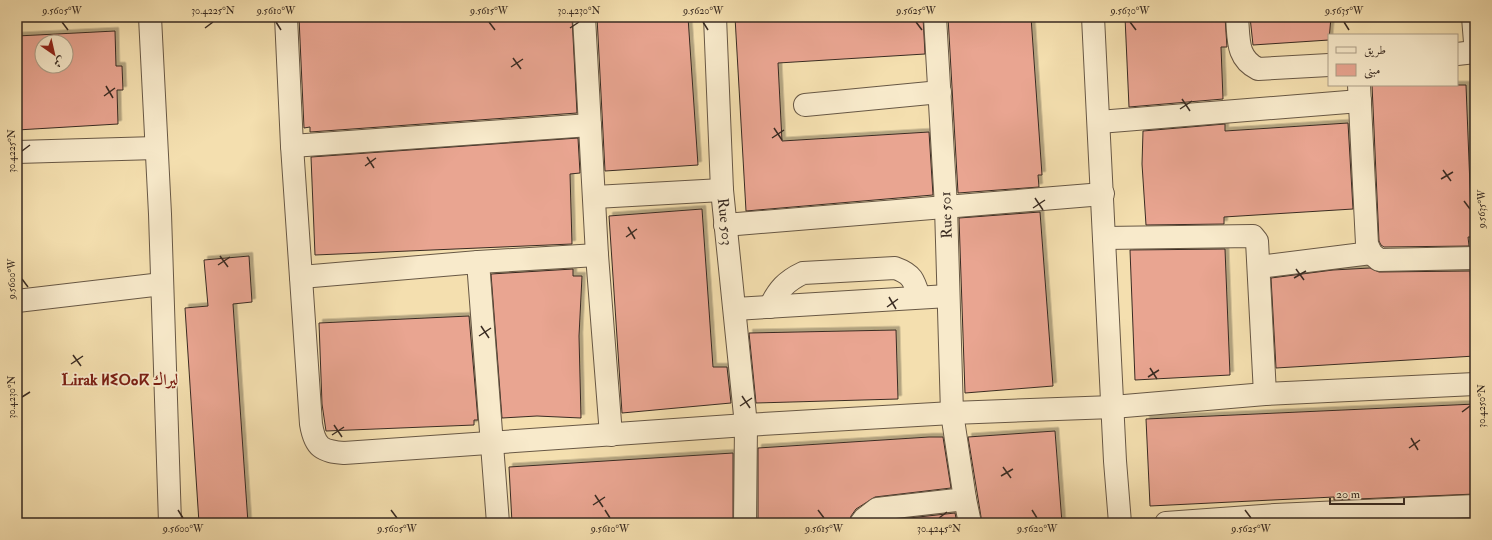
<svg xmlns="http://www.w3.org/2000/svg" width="1492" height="540" viewBox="0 0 1492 540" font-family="'IM FELL Double Pica',Amiri,'Noto Sans Tifinagh',serif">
	<defs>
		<filter id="shadow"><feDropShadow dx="3.5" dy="-3.5" stdDeviation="0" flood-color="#0004"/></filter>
	</defs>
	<rect width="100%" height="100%" fill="#f4dfaf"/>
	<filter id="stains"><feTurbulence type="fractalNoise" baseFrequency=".005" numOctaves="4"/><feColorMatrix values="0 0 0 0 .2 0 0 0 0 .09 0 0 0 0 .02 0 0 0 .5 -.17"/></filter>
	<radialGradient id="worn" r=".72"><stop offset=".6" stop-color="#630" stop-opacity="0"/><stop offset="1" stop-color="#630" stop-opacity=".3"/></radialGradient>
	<g fill="#e9a591" stroke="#392b22" fill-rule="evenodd" filter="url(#shadow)">
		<path d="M313 17H572L577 113 310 132V127L304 128 299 18Z"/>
		<path d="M597 17H688L698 165 605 171Z"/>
		<path d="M735 17H923L925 54 778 63 782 141 929 132 933 195 746 211Z"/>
		<path d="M948 17H1031L1042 175H1038L1039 187 958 193Z"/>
		<path d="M1125 17H1225L1227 47H1221L1223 99 1129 107Z"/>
		<path d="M1250 17H1331L1329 40 1253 45Z"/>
		<path d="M115 31 116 66H122L123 90H117L118 124 17 130V36ZM42 42H66V66H42Z"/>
		<path d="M1372 85H1466L1472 237H1468L1469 246 1384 247 1381 245 1379 241Z"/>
		<path d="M1348 123 1353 209 1224 217V224L1146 225 1142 164 1143 131 1225 124V131Z"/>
		<path d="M578 138 580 173 570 174 572 244 315 255 311 157Z"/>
		<path d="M702 209 713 367H727L731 403 622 413 609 216Z"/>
		<path d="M1040 212 1053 386 965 393 959 218Z"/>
		<path d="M1225 249 1230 375 1135 380 1130 250Z"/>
		<path d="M249 256 252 302 233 304 248 523H199L185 308 208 306 204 260Z"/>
		<path d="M1370 268 1379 272 1470 271 1475 356 1276 368 1271 278 1333 270Z"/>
		<path d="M573 269V276H582L579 336 581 418 537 416 502 418 491 274Z"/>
		<path d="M469 316 478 420H474V425L326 431 322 404 319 323Z"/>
		<path d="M896 330 898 399 756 403 749 333Z"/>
		<path d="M1475 404V494L1334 500V497L1150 506 1146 419Z"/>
		<path d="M1055 431 1062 523H982L968 437Z"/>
		<path d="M929 437H943L951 488 875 497 856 509 851 516 849 523H758V448Z"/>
		<path d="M733 453V523H512L509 467Z"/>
		<path d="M955 513 957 523H879L882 521Z"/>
		<path d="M1475 519V523H1375Z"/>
	</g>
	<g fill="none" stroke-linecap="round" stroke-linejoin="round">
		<defs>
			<g id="minor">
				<path d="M150 17 160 214 170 523"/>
				<path d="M286 17 292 146 311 424C315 448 322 451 344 453L746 425 952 413 1113 407 1265 394 1475 384"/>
				<path d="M584 17 597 255 611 435"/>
				<path id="s1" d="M715 17 722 190 746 425 745 523"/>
				<path d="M1093 17 1115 461 1120 523"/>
				<path d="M1237 17C1239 39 1236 58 1258 69L1329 65"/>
				<path d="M1473 17 1475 42"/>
				<path d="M1457 54 1475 52"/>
				<path d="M1359 85 1367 244 1371 253 1379 260 1475 258"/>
				<path d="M805 105 940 92"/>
				<path d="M1099 122 1360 101"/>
				<path d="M292 146 590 125"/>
				<path d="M17 152 156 148"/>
				<path d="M595 197 722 190"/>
				<path d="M725 225 1103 194"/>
				<path d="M1104 238 1253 236 1257 241 1265 394"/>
				<path d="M478 262 498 523"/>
				<path d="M1259 267 1371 253"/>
				<path d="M301 277 478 262 597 255"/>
				<path d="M17 301 162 284"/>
				<path d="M770 307C778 290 786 281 803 273L895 268C912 274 914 280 919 297"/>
				<path d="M735 309 948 296"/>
				<path d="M965 499 970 523"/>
				<path d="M861 523 864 519 877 509 965 499 952 413 946 207 935 17"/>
				<path d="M1166 523 1275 515 1475 506"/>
			</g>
		</defs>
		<use href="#minor" stroke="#685845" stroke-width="24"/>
		<use href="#minor" stroke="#f8eacb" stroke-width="22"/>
	</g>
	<path fill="none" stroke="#392b22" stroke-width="1.5" d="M62 22 68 30M276 22 281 30M489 22 495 30M703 22 708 30M916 22 922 30M1130 22 1136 30M1344 22 1349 30M205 28 213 22M570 28 579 22M513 58 521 69M511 67 523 59M106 86 113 98M104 96 115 88M1182 99 1190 111M1180 109 1192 101M774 128 782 140M772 138 784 130M22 151 30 145M367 157 374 168M365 166 376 158M1443 170 1451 181M1441 179 1453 172M1035 198 1043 210M1464 201 1470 209M1033 208 1045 200M628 227 635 239M626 237 637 229M220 256 228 267M218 265 230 257M1296 269 1304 280M1294 278 1306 271M22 279 28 287M889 297 896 309M887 307 898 299M481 326 489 338M479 336 491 328M73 355 81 366M71 364 83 356M1150 368 1157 379M1148 377 1159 370M742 396 750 408M22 397 30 392M740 406 752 398M1462 412 1470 406M334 425 342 437M332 435 344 427M1411 438 1418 450M1409 448 1420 440M1003 467 1011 478M1001 476 1013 469M595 495 603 507M593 505 605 497M178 510 183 518M391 510 397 518M605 510 610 518M818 510 824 518M1032 510 1037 518M1245 510 1251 518M939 518 947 512"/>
	<g text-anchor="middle" stroke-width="3.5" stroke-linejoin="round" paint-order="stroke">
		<g font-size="15" fill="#392b22" stroke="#f8eacb">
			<text transform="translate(946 215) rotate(-92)" y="5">Rue 501</text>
			<text dy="5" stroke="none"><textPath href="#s1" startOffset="205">Rue 503</textPath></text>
		</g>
		<g font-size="16" font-weight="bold" fill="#7a1f14" stroke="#f8eacb">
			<text x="120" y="385">Lirak ⵍⵉⵔⴰⴽ ليراك</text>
		</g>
	</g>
	<rect width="1492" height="540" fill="none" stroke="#f4dfaf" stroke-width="44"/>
	<rect x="1328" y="34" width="130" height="52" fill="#f8eacb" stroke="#ac9e87"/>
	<rect x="1336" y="47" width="20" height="6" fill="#f8eacb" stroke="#ac9e87"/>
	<text x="1364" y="54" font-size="12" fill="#392b22">طريق</text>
	<rect x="1336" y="64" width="20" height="12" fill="#e9a591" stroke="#ac9e87"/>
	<text x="1364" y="74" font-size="12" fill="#392b22">مبنى</text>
	<g transform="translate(54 54) rotate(146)"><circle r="19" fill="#f8eacb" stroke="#ac9e87"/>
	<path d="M0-3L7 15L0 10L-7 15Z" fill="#8f2418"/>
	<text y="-6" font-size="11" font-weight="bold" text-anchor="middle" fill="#392b22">ش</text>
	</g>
	<path d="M1330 498v6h74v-6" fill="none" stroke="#392b22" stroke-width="2"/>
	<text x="1336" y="498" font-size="12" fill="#392b22" stroke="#f8eacb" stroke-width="3" paint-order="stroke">20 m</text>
	<rect x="22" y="22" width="1448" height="496" fill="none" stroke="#392b22" stroke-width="1.5"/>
	<g font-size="10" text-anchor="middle" fill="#392b22">
		<text x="62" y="14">9.5605°W</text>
		<text x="213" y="14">30.4225°N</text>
		<text x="276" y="14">9.5610°W</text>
		<text x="489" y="14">9.5615°W</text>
		<text x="579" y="14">30.4230°N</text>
		<text x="703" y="14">9.5620°W</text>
		<text x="916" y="14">9.5625°W</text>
		<text x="1130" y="14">9.5630°W</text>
		<text x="1344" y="14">9.5635°W</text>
		<text transform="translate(11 151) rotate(-90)" y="4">30.4225°N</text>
		<text transform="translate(1481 209) rotate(-90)" y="4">9.5635°W</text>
		<text transform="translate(11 279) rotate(-90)" y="4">9.5600°W</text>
		<text transform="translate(11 397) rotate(-90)" y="4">30.4230°N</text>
		<text transform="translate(1481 406) rotate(-90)" y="4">30.4250°N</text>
		<text x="183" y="532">9.5600°W</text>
		<text x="397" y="532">9.5605°W</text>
		<text x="610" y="532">9.5610°W</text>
		<text x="824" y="532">9.5615°W</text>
		<text x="939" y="532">30.4245°N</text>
		<text x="1037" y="532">9.5620°W</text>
		<text x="1251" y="532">9.5625°W</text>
	</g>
	<rect width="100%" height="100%" filter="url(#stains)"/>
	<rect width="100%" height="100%" fill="url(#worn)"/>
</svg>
